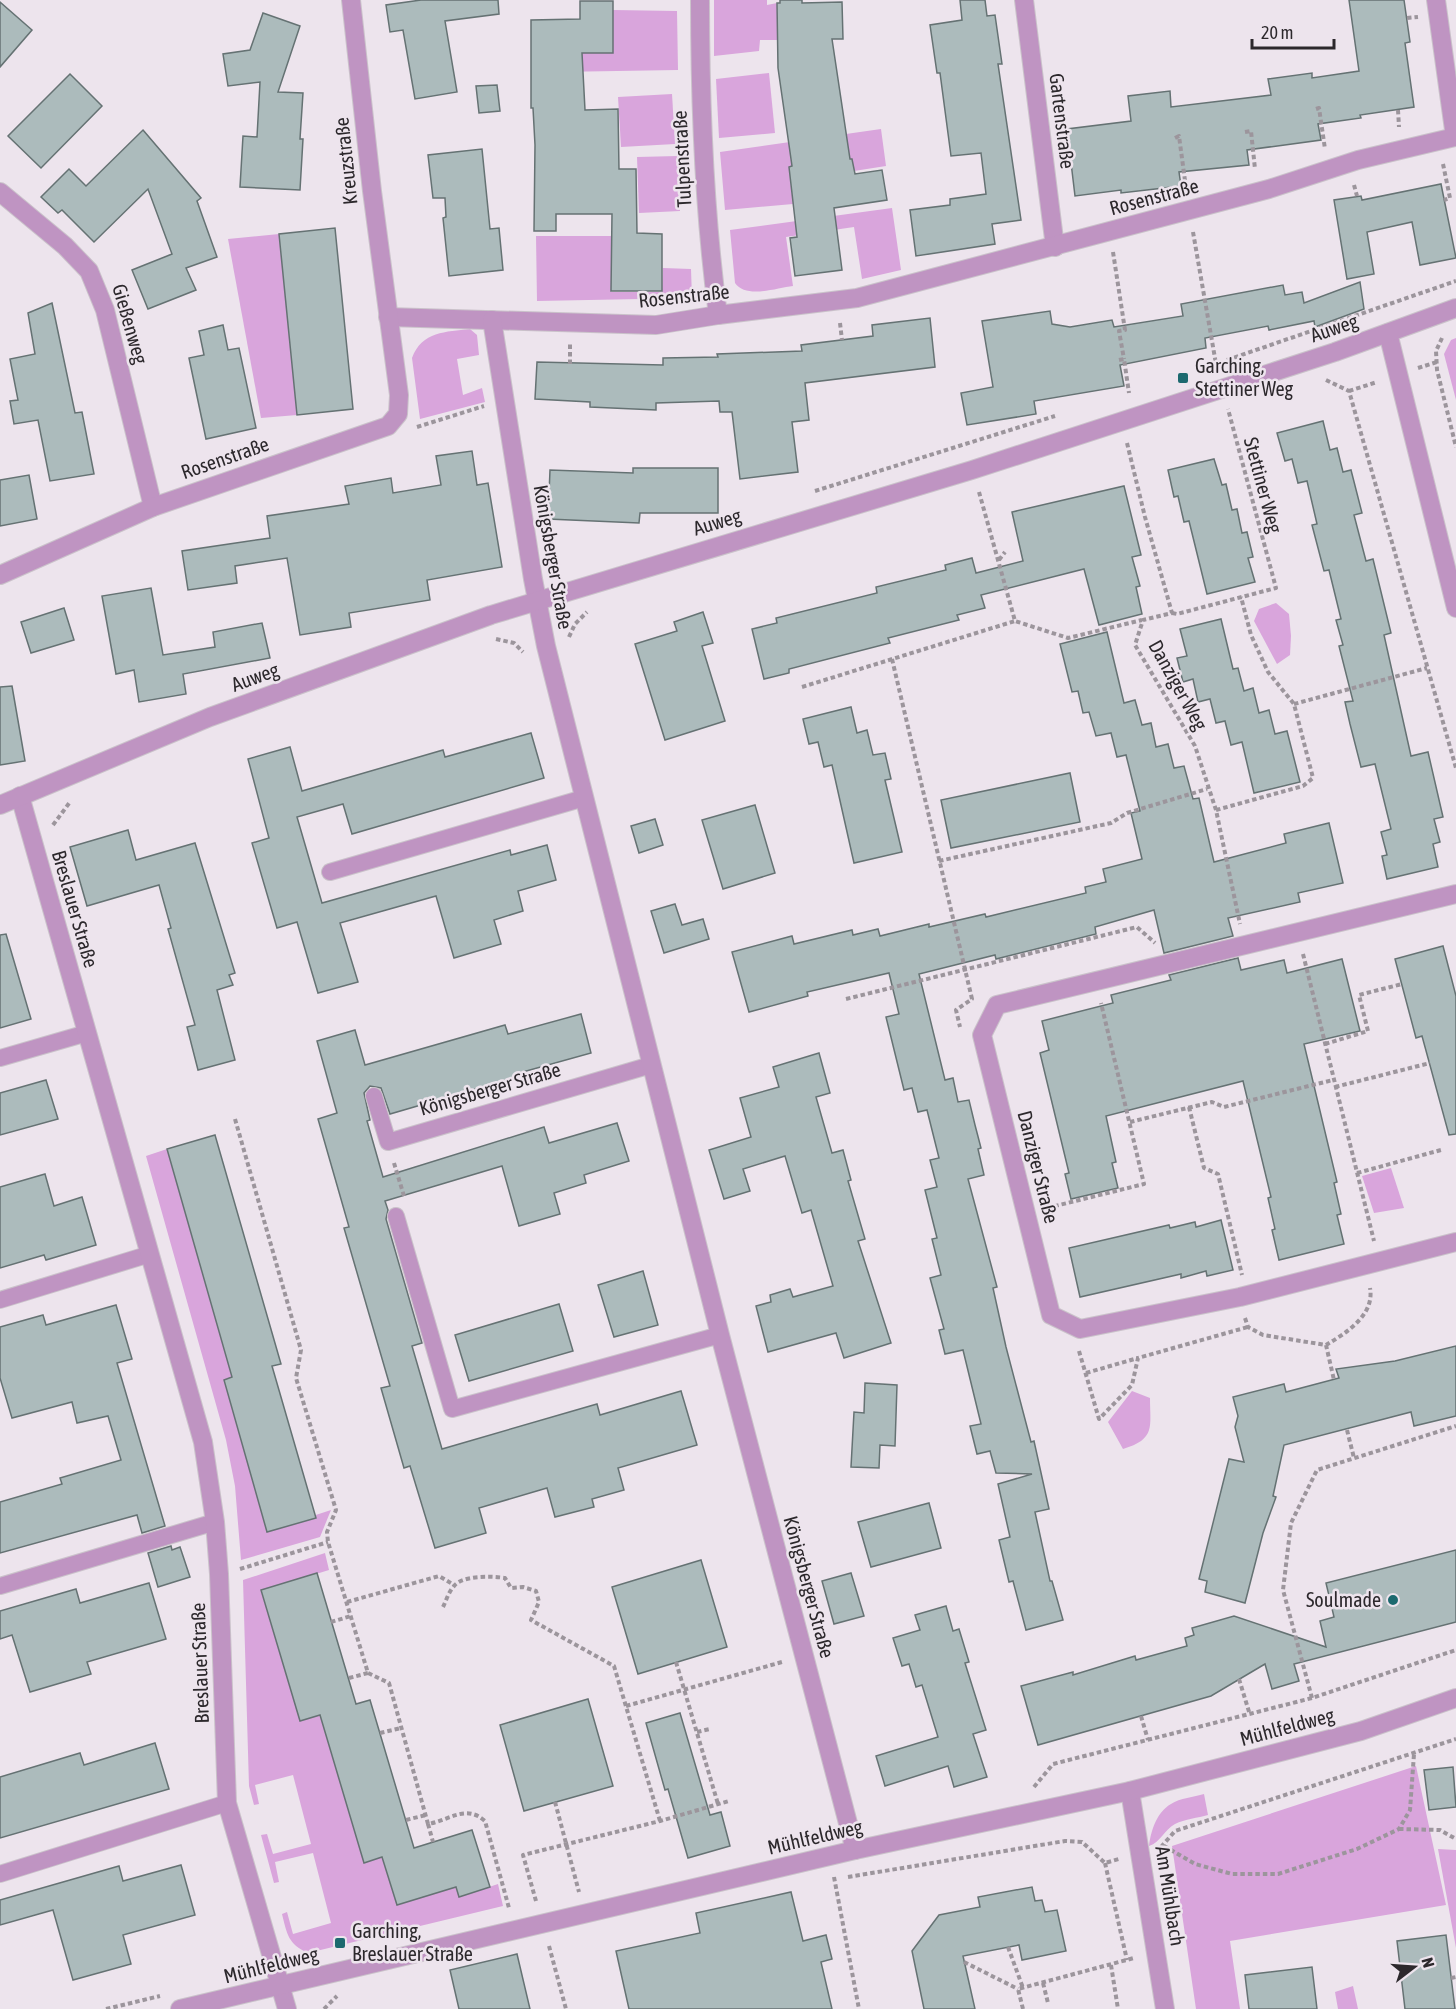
<svg xmlns="http://www.w3.org/2000/svg" width="1456" height="2009" viewBox="0 0 1456 2009" font-family="'Asap Condensed',sans-serif">
	<rect width="100%" height="100%" fill="#ede4ed"/>
	<g fill="#d9a5dc">
		<path d="M714 0H767V5L777 3 778 40H760L759 51 714 56Z"/>
		<path d="M613 10 677 11 678 70 556 72 580 53H613Z"/>
		<path d="M769 73 775 133 719 138 716 79Z"/>
		<path d="M672 94 675 144 621 147 618 97Z"/>
		<path d="M881 129 886 166 854 171 852 159 789 167 793 204 725 210 720 152Z"/>
		<path d="M678 156 680 211 639 213 637 157Z"/>
		<path d="M892 208 901 270 862 279 854 227 786 237 793 286C776 288 746 299 735 283L730 230Z"/>
		<path d="M279 234 297 415 261 418 228 239Z"/>
		<path d="M536 236H611V292H662L663 268 691 269 692 298 537 301Z"/>
		<path d="M470 329 477 335 479 355 457 359 463 395 482 388 485 402 420 419 412 358C422 331 446 332 470 329Z"/>
		<path d="M1456 338V400L1444 354 1451 340Z"/>
		<path d="M1276 603 1289 614 1291 636 1290 655 1277 664 1254 621 1259 609Z"/>
		<path d="M167 1149 232 1377 224 1380 267 1531 331 1510 320 1537 241 1560 235 1486 226 1440 146 1156Z"/>
		<path d="M1391 1168 1404 1208 1374 1213 1362 1176Z"/>
		<path d="M1132 1391 1150 1398C1150 1427 1156 1439 1123 1449L1108 1422Z"/>
		<path d="M325 1553 329 1570 261 1591 300 1721 320 1715 364 1862 382 1857 397 1905 456 1887 459 1897 498 1884 503 1906 308 1953C288 1944 287 1934 282 1914L287 1912 293 1934 331 1923 313 1853 275 1862 279 1882 274 1883 261 1835 267 1834 273 1854 311 1844 293 1775 255 1785 259 1804 254 1805 249 1786 243 1580Z"/>
		<path d="M1416 1766 1446 1905 1230 1941 1240 2009H1196L1172 1846Z"/>
		<path d="M1204 1794 1208 1815C1198 1818 1185 1819 1175 1824 1164 1830 1161 1842 1149 1846 1151 1830 1157 1812 1171 1804 1180 1798 1194 1797 1204 1794Z"/>
		<path d="M1438 1849 1456 1850V1948Z"/>
		<path d="M1353 1986 1358 2009H1338L1335 1992Z"/>
	</g>
	<g fill="#acbbbc" stroke="#657273" stroke-width="1.5">
		<path d="M421 0H498L499 14 445 21 457 92 415 99 403 30 390 32 386 5Z"/>
		<path d="M780 0H802V3L842 2 843 39H832L850 159H852L855 174 882 170 887 200 834 208 842 270 795 276 790 238 797 237 789 167 792 166 778 68 777 3H780Z"/>
		<path d="M960 0H985L987 16 995 15 1002 64H998L1021 220 992 224 995 244 916 256 910 210 950 205V199L986 194 981 153 951 156 940 73H937L930 25 962 20Z"/>
		<path d="M1349 0H1404L1410 42 1405 43 1414 107 1360 115 1361 118 1318 124 1321 140 1247 150 1249 165 1179 172 1181 186 1121 193V190L1075 196 1067 129 1131 121 1128 96 1170 91 1171 107 1271 95 1268 79 1312 73V78L1359 71Z"/>
		<path d="M580 1H613V53H582L585 110 618 109 619 169H636L637 233 662 234V291H611L612 214H556V231H534L535 145 533 108H531V20L580 19Z"/>
		<path d="M0 2 32 30 0 67Z"/>
		<path d="M263 13 300 26 278 92 303 93 300 139H303L300 190 240 187 243 136 257 137 260 82 228 86 223 54 250 50Z"/>
		<path d="M70 74 102 106 41 168 8 136Z"/>
		<path d="M497 85 500 111 479 113 476 86Z"/>
		<path d="M143 130 201 198 197 201 217 257 186 268 196 290 148 309 132 270 172 254 148 189 94 242 62 210 58 213 41 197 69 169 86 186Z"/>
		<path d="M482 149 490 229 499 228 503 270 449 276 443 218 446 217 445 198H433L428 155Z"/>
		<path d="M1441 184 1456 258 1420 265 1412 222 1367 232 1374 274 1347 279 1334 200 1361 196 1362 200Z"/>
		<path d="M335 228 353 409 297 415 279 234Z"/>
		<path d="M1360 282 1364 309 1315 327 1314 321 1269 330 1268 326 1205 338 1206 348 1120 365 1124 386 1034 401 1036 414 967 425 961 393 993 387 982 321 1050 311 1052 324 1070 327 1112 320 1114 327 1183 316 1181 304 1283 285 1285 295 1302 292 1304 303Z"/>
		<path d="M52 303 75 413 82 412 94 474 50 481 38 420 14 424 10 401 18 400 10 359 35 354 28 313Z"/>
		<path d="M930 318 935 367 805 383 809 420 792 422 798 472 740 479 732 412H720L719 401 656 403V410L590 407V402L535 399 537 362 663 365V358L718 357 717 354 802 351 801 345 873 336 872 325Z"/>
		<path d="M223 325 228 350 239 348 256 428 206 439 189 358 204 355 199 331Z"/>
		<path d="M1323 421 1330 450 1337 448 1343 472 1351 470 1362 513 1354 515 1366 561 1373 559 1391 633 1384 635 1411 756 1428 752 1443 817 1434 819 1440 842 1433 844 1438 867 1387 879 1382 856 1387 855 1381 832 1391 829 1375 764 1361 767 1350 724 1345 702 1353 701 1339 646 1343 645 1336 620 1341 619 1329 570 1324 571 1312 525 1317 524 1307 481 1298 483 1292 459 1285 461 1277 433Z"/>
		<path d="M472 451 477 485 488 483 502 567 427 580 430 600 349 613 351 627 300 635 287 558 235 566 237 583 188 590 182 551 270 538 267 516 349 504 345 486 391 478 393 493 441 485 436 456Z"/>
		<path d="M1214 459 1222 485 1226 484 1232 510 1237 509 1242 533 1247 532 1253 557 1248 558 1255 582 1207 594 1189 521 1184 522 1178 496 1174 497 1168 470Z"/>
		<path d="M633 468H718V513H640L639 523 548 519 550 470 633 473Z"/>
		<path d="M29 475 37 519 0 526V480Z"/>
		<path d="M1124 486 1141 555 1132 557 1140 586 1136 587 1142 614 1099 625 1084 569 981 595 985 608 957 615 959 620 888 638 890 643 789 669V673L764 679 752 629 777 623 776 618 877 593 876 587 946 570 945 565 972 558 976 573 1023 561 1012 512Z"/>
		<path d="M151 588 163 655 215 647 213 632 262 623 270 658 183 674 186 694 139 702 134 670 116 674 102 596Z"/>
		<path d="M64 608 74 640 31 653 21 622Z"/>
		<path d="M703 612 713 643 702 646 725 721 665 740 635 644 677 631 674 622Z"/>
		<path d="M1221 619 1233 669 1238 668 1244 691 1253 688 1259 713 1269 710 1275 734 1287 731 1300 782 1254 793 1242 742 1231 745 1225 721 1216 723 1210 699 1198 702 1193 679 1183 682 1177 658 1187 656 1180 629Z"/>
		<path d="M1107 632 1124 703 1135 700 1142 725 1151 723 1156 747 1168 744 1174 768 1184 766 1193 799 1199 798 1214 862 1286 843 1284 834 1329 823 1343 883 1298 893 1300 902 1228 918 1233 936 1164 953 1154 910 1095 927 1096 934 996 959 995 955 919 974 945 1080 953 1078 958 1102 969 1100 975 1125 981 1148 978 1149 984 1175 968 1179 997 1287 993 1288 1006 1347 1031 1442 1034 1441 1049 1509 1035 1512 1050 1581H1052L1063 1620 1026 1630 1013 1581 1009 1582 999 1540 1010 1537 998 1484 1032 1474 996 1473 990 1451 977 1454 970 1426 981 1424 963 1350 945 1354 939 1330 944 1329 930 1278 941 1275 932 1239 937 1238 925 1190 937 1187 930 1160 939 1158 927 1110 918 1112 912 1088 904 1090 886 1017 899 1014 889 973 807 992 808 996 749 1012 732 952 792 936 794 944 852 930 853 935 878 929 880 936 929 924V927L985 914 986 917 1086 893 1085 887 1106 882 1103 869 1142 859 1131 813 1140 811 1126 755 1117 757 1111 733 1096 736 1089 712 1083 713 1078 691 1072 692 1060 644Z"/>
		<path d="M12 686 25 761 0 765V687Z"/>
		<path d="M851 707 857 733 867 730 873 755 885 753 891 779 885 780 902 852 854 863 832 765 824 767 818 742 809 744 803 719Z"/>
		<path d="M531 733 544 778 352 834 343 804 297 817 322 903 510 850 511 855 547 845 556 880 518 891 523 911 494 920 501 944 454 958 436 896 340 923 358 982 318 993 297 922 277 928 252 843 269 838 248 759 290 747 302 791 443 750 445 757Z"/>
		<path d="M1070 773 1080 822 951 848 941 800Z"/>
		<path d="M755 805 775 873 723 889 702 820Z"/>
		<path d="M655 819 663 845 639 853 631 826Z"/>
		<path d="M128 830 136 860 195 843 235 973 229 975 233 985 217 990 235 1060 198 1070 187 1027 195 1025 168 929 171 928 159 885 87 906 70 847Z"/>
		<path d="M675 904 682 925 703 919 709 939 664 953 651 911Z"/>
		<path d="M6 934 31 1019 0 1028V935Z"/>
		<path d="M1443 946 1456 996V1134L1449 1135 1422 1036 1416 1038 1395 959Z"/>
		<path d="M1238 958 1241 970 1284 960 1287 973 1342 959 1360 1031 1304 1044 1337 1182 1334 1183 1341 1214 1337 1215 1344 1244 1279 1260 1272 1230 1275 1229 1268 1198 1271 1197 1243 1081 1106 1116 1116 1162 1112 1163 1118 1188 1071 1199 1065 1174 1069 1173 1040 1053 1049 1050 1042 1021 1113 1003 1111 995 1171 980 1169 975Z"/>
		<path d="M581 1014 591 1053 519 1073 520 1076 390 1114 381 1088 370 1086 364 1093 370 1120 367 1121 383 1177 544 1127 549 1143 617 1123 629 1161 584 1175 586 1183 554 1193 560 1214 519 1226 502 1166 385 1201 388 1210 386 1219 422 1343 412 1346 442 1449 597 1404 600 1415 681 1391 697 1445 618 1468 624 1490 592 1499 594 1507 555 1517 547 1488 479 1508 486 1533 435 1548 410 1466 404 1468 381 1388 390 1386 344 1228 349 1227 318 1119 337 1113 317 1041 355 1030 365 1065 505 1025 508 1034Z"/>
		<path d="M819 1053 830 1093 816 1097 832 1153 843 1150 851 1180 848 1181 865 1239 858 1241 891 1343 844 1358 836 1333 768 1352 756 1306 771 1302 770 1295 790 1289 793 1297 833 1286 811 1210 802 1213 785 1156 743 1169 750 1191 724 1199 709 1150 751 1137 740 1098 779 1087 773 1067Z"/>
		<path d="M46 1080 58 1119 0 1135V1093Z"/>
		<path d="M215 1135 281 1364 272 1366 316 1518 267 1532 224 1380 232 1377 167 1149Z"/>
		<path d="M45 1174 54 1206 82 1197 96 1245 46 1260 44 1255 0 1268V1187Z"/>
		<path d="M1221 1220 1233 1270 1207 1276 1206 1271 1181 1278V1274L1080 1297 1069 1248 1169 1225 1170 1228 1195 1222 1196 1227Z"/>
		<path d="M643 1271 658 1325 614 1337 598 1285Z"/>
		<path d="M559 1304 573 1351 469 1381 455 1335Z"/>
		<path d="M116 1305 132 1359 117 1363 165 1526 142 1533 137 1515 0 1553V1502L62 1484 60 1478 121 1460 108 1416 77 1423 72 1402 12 1418 0 1378V1327L43 1315 46 1325Z"/>
		<path d="M1456 1346V1416L1414 1426 1411 1412 1284 1445 1273 1496 1276 1497 1263 1533 1245 1603 1205 1592 1207 1581 1199 1579 1229 1459 1244 1462 1235 1427 1238 1416 1233 1397 1284 1384 1286 1392 1339 1378 1336 1369 1395 1361Z"/>
		<path d="M865 1383 897 1385 895 1446 880 1445 879 1468 851 1467 854 1412 864 1413Z"/>
		<path d="M929 1503 941 1548 871 1567 858 1522Z"/>
		<path d="M171 1546 172 1550 180 1547 190 1577 158 1587 148 1553Z"/>
		<path d="M1456 1550V1622L1294 1664 1299 1681 1272 1689 1265 1664 1211 1696 1038 1745 1021 1686 1073 1672V1675L1135 1656 1136 1660 1187 1646 1185 1638 1194 1635 1192 1628 1234 1616 1326 1647 1320 1621 1334 1617 1326 1583Z"/>
		<path d="M701 1560 727 1647 638 1674 612 1587Z"/>
		<path d="M317 1573 356 1704 370 1700 414 1848 472 1830 490 1887 459 1897 456 1887 397 1905 382 1857 364 1863 320 1715 300 1721 261 1590Z"/>
		<path d="M851 1573 864 1616 834 1624 822 1581Z"/>
		<path d="M149 1583 166 1639 87 1662 91 1674 30 1692 12 1635 0 1639V1611L76 1589 80 1603Z"/>
		<path d="M946 1606 953 1631 959 1629 969 1662 965 1663 986 1730 973 1734 987 1777 954 1787 948 1766 885 1786 876 1756 938 1737 922 1685 916 1687 909 1664 902 1666 893 1638 920 1630 915 1615Z"/>
		<path d="M588 1699 613 1786 524 1811 500 1725Z"/>
		<path d="M680 1713 710 1815 721 1812 730 1846 688 1858 668 1789 665 1790 646 1723Z"/>
		<path d="M155 1743 169 1789 0 1838V1777L80 1753 84 1765Z"/>
		<path d="M1453 1767 1456 1807 1429 1810 1424 1770Z"/>
		<path d="M181 1865 195 1915 123 1935 131 1964 73 1980 53 1910 0 1925V1900L119 1866 123 1881Z"/>
		<path d="M1032 1887 1035 1901 1042 1900 1045 1912 1057 1910 1066 1951 1022 1960 1019 1945 963 1956 975 2009H924L912 1951 939 1915 980 1907 978 1897Z"/>
		<path d="M791 1892 803 1941 826 1935 832 1959 821 1962 832 2009H629L616 1951 700 1933 696 1913Z"/>
		<path d="M1446 1935 1455 2009H1405L1397 1941Z"/>
		<path d="M517 1954 530 2009H459L450 1970Z"/>
		<path d="M1312 1967 1317 2009H1249L1245 1975Z"/>
	</g>
	<g fill="none" stroke-linecap="round" stroke-linejoin="round">
		<defs>
			<g id="lane">
				<path d="M330 872 584 798"/>
				<path d="M0 1058 87 1033"/>
				<path d="M374 1096 388 1142 651 1065"/>
				<path d="M396 1216 452 1409 720 1335"/>
				<path d="M0 1300 150 1254"/>
				<path d="M0 1586 215 1522"/>
				<path d="M0 1874 227 1803"/>
			</g>
			<g id="street">
				<path d="M700 0C700 105 704 211 718 315"/>
				<path d="M1024 0 1055 247"/>
				<path d="M0 192 65 246 89 271 105 310 153 507"/>
				<path d="M388 317 656 325 718 315 857 298 1269 189 1358 160 1455 137 1436 0"/>
				<path d="M492 320 533 579 546 646 720 1335 855 1850"/>
				<path d="M1388 333 1456 608"/>
				<path d="M0 575 153 507 388 426 398 414 399 395 372 191 351 0"/>
				<path d="M20 796 203 1442 215 1522 219 1574 227 1803 287 2009"/>
				<path d="M0 805 210 717 491 615 972 470 1335 352 1456 308"/>
				<path d="M1456 894 997 1005 982 1035 1051 1315 1080 1329 1240 1297 1456 1242"/>
				<path d="M1130 1791 1165 2009"/>
				<path d="M180 2009 855 1850 1130 1791 1361 1731 1456 1698"/>
			</g>
		</defs>
		<use href="#lane" stroke="#cac2ca" stroke-width="18"/>
		<use href="#street" stroke="#cac2ca" stroke-width="20"/>
		<g stroke="#9c959c" stroke-width="4" stroke-dasharray="4.5 3" stroke-linecap="butt">
			<path d="M1407 18 1418 17"/>
			<path d="M1316 109 1319 108 1325 149"/>
			<path d="M1398 110 1399 127"/>
			<path d="M1245 132 1251 131 1255 169"/>
			<path d="M1175 138 1179 136 1186 188"/>
			<path d="M1443 164 1450 198 1444 200"/>
			<path d="M1354 185 1357 196"/>
			<path d="M1193 232 1216 364"/>
			<path d="M1113 252 1125 330 1119 331 1124 359"/>
			<path d="M840 323 842 340"/>
			<path d="M1442 338 1436 351 1437 370 1456 447"/>
			<path d="M1119 360 1124 359 1129 393"/>
			<path d="M1227 360 1456 281"/>
			<path d="M570 364V344"/>
			<path d="M1418 368 1437 362"/>
			<path d="M1326 380 1349 391 1456 768"/>
			<path d="M1349 391 1377 382"/>
			<path d="M417 427 484 406"/>
			<path d="M1127 443 1145 517 1172 613 1143 620 1135 645 1195 746 1216 810 1240 924"/>
			<path d="M815 491 1055 416"/>
			<path d="M979 492 1015 621 1068 638 1142 620"/>
			<path d="M999 560 1005 552"/>
			<path d="M1172 613 1177 614 1276 588 1228 409"/>
			<path d="M569 637 575 624 587 612"/>
			<path d="M496 639 514 643 523 652"/>
			<path d="M892 659 972 999 956 1010 960 1027"/>
			<path d="M802 687 1015 621"/>
			<path d="M1294 704 1427 668"/>
			<path d="M1216 810 1303 786 1313 778 1294 704 1268 672 1251 635 1241 597"/>
			<path d="M53 825 70 802"/>
			<path d="M939 861 1111 823 1127 813 1207 789"/>
			<path d="M1303 954 1374 1241"/>
			<path d="M846 999 1137 927 1155 943"/>
			<path d="M1325 1044 1368 1031 1359 995 1402 984"/>
			<path d="M1335 1087 1430 1063"/>
			<path d="M1189 1107 1204 1168 1218 1174 1242 1275"/>
			<path d="M235 1119 301 1350 296 1378 336 1510 327 1532 328 1542 368 1673 389 1683 428 1824C450 1820 466 1804 485 1821L509 1908"/>
			<path d="M1130 1122 1212 1102 1224 1107 1333 1080"/>
			<path d="M394 1163 404 1196"/>
			<path d="M1357 1173 1441 1150"/>
			<path d="M1047 1208 1144 1184 1101 1003"/>
			<path d="M1245 1318 1248 1327 1263 1335 1326 1345 1334 1380"/>
			<path d="M1326 1345C1346 1333 1375 1315 1370 1288"/>
			<path d="M1079 1351 1099 1419 1132 1385 1138 1358 1248 1327"/>
			<path d="M1086 1373 1138 1358"/>
			<path d="M1347 1430 1354 1458"/>
			<path d="M240 1569 328 1542"/>
			<path d="M347 1602 439 1576 454 1585"/>
			<path d="M443 1607C446 1601 449 1591 454 1586 463 1575 492 1576 505 1578L511 1588 523 1587 536 1591 539 1602 531 1620 614 1666 660 1821"/>
			<path d="M331 1622 351 1616"/>
			<path d="M676 1662 718 1804"/>
			<path d="M349 1678 368 1673"/>
			<path d="M1239 1679 1250 1715"/>
			<path d="M1312 1698 1283 1590 1291 1523 1317 1470 1456 1426"/>
			<path d="M626 1706 782 1662"/>
			<path d="M1141 1716 1148 1740"/>
			<path d="M697 1732 710 1729"/>
			<path d="M380 1733 401 1728"/>
			<path d="M1034 1787 1053 1764 1312 1698 1456 1650"/>
			<path d="M555 1802 579 1892"/>
			<path d="M406 1820 426 1815"/>
			<path d="M428 1824 433 1842"/>
			<path d="M1399 1829 1440 1830 1456 1839"/>
			<path d="M1164 1846 1195 1864 1232 1874H1278L1357 1849 1399 1829 1410 1810 1414 1754"/>
			<path d="M1161 1847 1175 1831 1456 1739"/>
			<path d="M1105 1863 1127 1960"/>
			<path d="M834 1877 859 2009"/>
			<path d="M848 1877 1065 1841 1082 1842 1105 1863 1119 1859"/>
			<path d="M536 1901 523 1855 660 1821 729 1801"/>
			<path d="M549 1946 566 2009"/>
			<path d="M1008 1947 1023 1988"/>
			<path d="M964 1962 1018 1989"/>
			<path d="M1111 1965 1118 2009"/>
			<path d="M1451 1978 1456 1977"/>
			<path d="M1043 1983 1048 2003"/>
			<path d="M106 2009 160 1996"/>
			<path d="M324 2009 337 1996"/>
			<path d="M1023 2009 1018 1989 1134 1958"/>
		</g>
		<use href="#lane" stroke="#bf94c2" stroke-width="16"/>
		<use href="#street" stroke="#bf94c2" stroke-width="18"/>
	</g>
	<g fill="#1c696f" stroke="#ede4ed" stroke-width="2">
		<rect x="1177" y="372" width="12" height="12" rx="3"/>
		<circle cx="1393" cy="1600" r="6"/>
		<rect x="334" y="1937" width="12" height="12" rx="3"/>
	</g>
	<g text-anchor="middle" stroke-width="5" stroke-linejoin="round" paint-order="stroke">
		<g font-size="20" fill="#2c282c" stroke="#ede4ed">
			<text transform="translate(1062 121) rotate(83)" y="7">Gartenstraße</text>
			<text transform="translate(682 159) rotate(-93)" y="7">Tulpenstraße</text>
			<text transform="translate(346 161) rotate(-96)" y="7">Kreuzstraße</text>
			<text transform="translate(1154 197) rotate(-15)" y="7">Rosenstraße</text>
			<text transform="translate(684 296) rotate(-6)" y="7">Rosenstraße</text>
			<text transform="translate(130 324) rotate(74)" y="7">Gießenweg</text>
			<text transform="translate(1334 328) rotate(-19)" y="7">Auweg</text>
			<text transform="translate(225 458) rotate(-19)" y="7">Rosenstraße</text>
			<text transform="translate(1263 485) rotate(75)" y="7">Stettiner Weg</text>
			<text transform="translate(717 522) rotate(-17)" y="7">Auweg</text>
			<text transform="translate(553 557) rotate(80)" y="7">Königsberger Straße</text>
			<text transform="translate(255 677) rotate(-20)" y="7">Auweg</text>
			<text transform="translate(1178 685) rotate(61)" y="7">Danziger Weg</text>
			<text transform="translate(75 909) rotate(74)" y="7">Breslauer Straße</text>
			<text transform="translate(490 1089) rotate(-16)" y="7">Königsberger Straße</text>
			<text transform="translate(1038 1167) rotate(76)" y="7">Danziger Straße</text>
			<text transform="translate(809 1587) rotate(75)" y="7">Königsberger Straße</text>
			<text transform="translate(200 1663) rotate(-92)" y="7">Breslauer Straße</text>
			<text transform="translate(1287 1727) rotate(-15)" y="7">Mühlfeldweg</text>
			<text transform="translate(815 1837) rotate(-13)" y="7">Mühlfeldweg</text>
			<text transform="translate(1170 1896) rotate(81)" y="7">Am Mühlbach</text>
			<text transform="translate(271 1965) rotate(-14)" y="7">Mühlfeldweg</text>
		</g>
		<g font-size="20" fill="#2c282c" stroke="#ede4ed" text-anchor="start">
			<text x="1195" y="373">Garching,<tspan x="1195" dy="23">Stettiner Weg</tspan></text>
			<text x="1381" y="1607" text-anchor="end">Soulmade</text>
			<text x="352" y="1938">Garching,<tspan x="352" dy="23">Breslauer Straße</tspan></text>
		</g>
	</g>
	<g transform="translate(1414 1967) rotate(73)" stroke="#ede4ed" stroke-width="4.5" paint-order="stroke">
	<path d="M0-4.5L10 22L0 15L-10 22Z" fill="#2c282c"/>
	<text y="-9" font-size="16" font-weight="bold" text-anchor="middle" fill="#2c282c">N</text>
	</g>
	<path d="M1252 39v9h82v-9" fill="none" stroke="#2c282c" stroke-width="3"/>
	<text x="1261" y="39" font-size="18" fill="#2c282c" stroke="#ede4ed" stroke-width="4.5" paint-order="stroke">20 m</text>
</svg>
